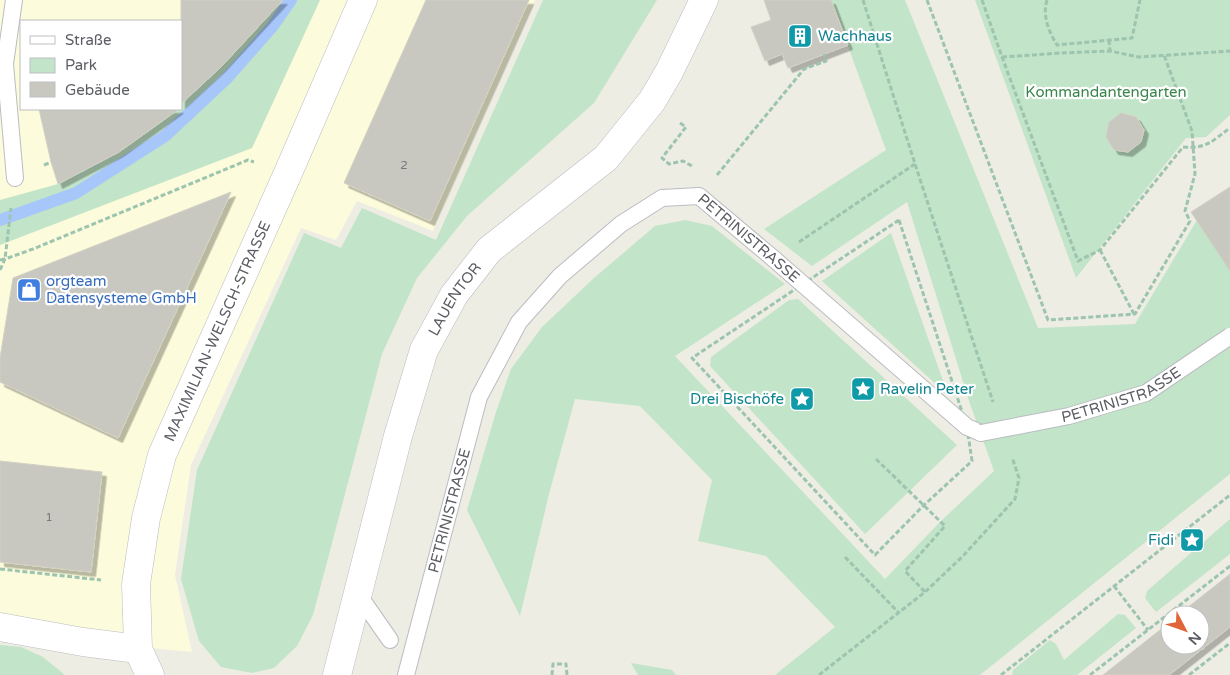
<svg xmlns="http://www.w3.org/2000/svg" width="1230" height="675" viewBox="0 0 1230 675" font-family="'Varela Round',sans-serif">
	<defs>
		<filter id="shadow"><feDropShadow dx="4.5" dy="4.5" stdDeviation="0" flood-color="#0004"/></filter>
	</defs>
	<rect width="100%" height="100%" fill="#eeede4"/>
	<path fill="#fcfbdb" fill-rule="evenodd" d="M0 0H535L433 231 357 201 336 240 301 228 191 465 175 575 192 652 0 634ZM21 21H181V109H21Z"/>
	<g fill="#c2e4c8">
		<path d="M280 0H320L252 148 0 245V200L58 184 119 152 167 118 176 109H181V104C216 72 251 39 280 0Z"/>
		<path d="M543 0H657L594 103 467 216 417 278 382 354 313 615 297 646 274 668 252 673 221 667 199 641 181 579 197 470 304 233 341 248 362 208 436 240Z"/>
		<path d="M831 0H905L1038 328 1135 324 1197 220 1230 271V474L980 675H775L835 627 766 556 698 541 712 480 640 406 575 399 549 494 520 616 467 510 496 412 511 369 542 327 594 278 655 226 685 220 712 226 785 284 675 356 885 579 940 522 994 471 970 404 907 202 812 266 764 229 886 150Z"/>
		<path d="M975 0H1230V115L1206 137 1186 138 1076 278Z"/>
		<path d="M891 233 948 395 822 281Z"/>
		<path d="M798 299 957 445 865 534 710 366 711 357 789 300Z"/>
		<path d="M1230 519V554L1156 612 1145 598 1147 591Z"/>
		<path d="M1118 614 1125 615 1136 628 1077 675H1012L1013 670 1050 640 1056 644 1064 660Z"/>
		<path d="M0 645 21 647 43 657 65 675H0Z"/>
		<path d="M631 663 672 670 676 675H638Z"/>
	</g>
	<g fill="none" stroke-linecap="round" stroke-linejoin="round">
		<path stroke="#a7c6fa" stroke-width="12" d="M0 220 76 193 165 136 227 78 272 27 291 0"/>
	</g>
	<g fill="#c9c8c0" stroke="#d2d0c3" filter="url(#shadow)">
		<path d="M181 0H283L221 67 181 104Z"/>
		<path d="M426 0H529L430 221 344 183Z"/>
		<path d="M764 0H831L848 45 788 68 782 54 765 61 751 27 771 20Z"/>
		<path d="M39 109H179L119 152 58 184 51 162Z"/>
		<path d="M1121 113 1136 117 1144 130 1141 142 1128 152 1114 150 1106 137 1109 122Z"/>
		<path d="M1230 187V271L1191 212Z"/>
		<path d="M231 192 118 438 0 382V358L13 278Z"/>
		<path d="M0 461 102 472 91 572 0 562Z"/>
		<path d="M1230 574V627L1169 675H1103L1170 622V645H1200V615H1178Z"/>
	</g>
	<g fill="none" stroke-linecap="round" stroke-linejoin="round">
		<defs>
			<g id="service">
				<path d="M14 0 5 64 15 178"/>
				<path d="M358 594 390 640"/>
				<path id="s1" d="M406 675 479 397 519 322 560 276 621 224 662 198 699 196 774 259 967 427 981 433"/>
			</g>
			<g id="minor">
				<path d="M0 627 83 642 138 649"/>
				<path id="s2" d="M150 675 138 649 136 584 146 518 162 455 288 173 363 0"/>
				<path id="s3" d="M337 675 398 436 424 350 454 295 489 250 606 158 652 101 669 72 704 0"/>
			</g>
		</defs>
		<use href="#service" stroke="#bbbcc2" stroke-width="18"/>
		<use href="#minor" stroke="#bbbcc2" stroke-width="29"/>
		<g stroke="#9cc4af" stroke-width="3" stroke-dasharray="5 2.5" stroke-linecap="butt">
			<path d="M863 0 915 164 993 402"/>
			<path d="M927 0 1048 320 1135 314 1190 221 1185 211 1195 174 1192 131 1164 55"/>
			<path d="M982 0 1002 57 1078 261 1100 250 1183 147C1207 149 1212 141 1230 128"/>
			<path d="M1047 0C1042 16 1049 32 1057 45L1132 38 1140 0"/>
			<path d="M1109 40 1110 51"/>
			<path d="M1002 57 1061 53 1110 51 1139 57 1230 51"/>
			<path d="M680 123 686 127 662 158 669 164 683 161 692 166"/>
			<path d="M44 165 51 162"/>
			<path d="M717 175 804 69 826 61 824 54"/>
			<path d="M899 220 967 427 972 461 923 506 875 555 692 358Z"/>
			<path d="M799 242 915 164"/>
			<path d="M1100 250 1134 314"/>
			<path d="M0 260 5 259 11 208"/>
			<path d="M0 270 5 259 33 249 248 160 254 162"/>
			<path d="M876 459 945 526 905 571 925 592"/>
			<path d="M845 557 899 613"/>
			<path d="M0 569 101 580"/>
			<path d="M1114 586 1148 630"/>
			<path d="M552 675 553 664H566L567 675"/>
			<path d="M819 675 925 592 963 556 1015 499 1019 478 1012 457"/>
			<path d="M1001 675 1230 495"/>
			<path d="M1090 675 1230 566"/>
			<path d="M1189 675 1230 643"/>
		</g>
		<use href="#service" stroke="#fff" stroke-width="16"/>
		<use href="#minor" stroke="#fff" stroke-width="28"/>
		<defs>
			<g id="service-bridge">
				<path id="s4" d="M981 433 1069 416 1146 393 1230 336"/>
			</g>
		</defs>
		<use href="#service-bridge" stroke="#bbbcc2" stroke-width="18" stroke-linecap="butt"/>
		<use href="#service-bridge" stroke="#fff" stroke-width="16"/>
	</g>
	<defs>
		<symbol id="building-square" viewBox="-11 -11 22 22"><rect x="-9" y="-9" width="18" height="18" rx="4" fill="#0f9aa8" stroke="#fff"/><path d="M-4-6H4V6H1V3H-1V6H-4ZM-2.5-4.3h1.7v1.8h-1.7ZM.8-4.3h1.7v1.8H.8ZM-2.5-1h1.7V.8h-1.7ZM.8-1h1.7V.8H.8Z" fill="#fff"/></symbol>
		<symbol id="shop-square" viewBox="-11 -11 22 22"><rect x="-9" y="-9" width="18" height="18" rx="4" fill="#3f7fe0" stroke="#fff"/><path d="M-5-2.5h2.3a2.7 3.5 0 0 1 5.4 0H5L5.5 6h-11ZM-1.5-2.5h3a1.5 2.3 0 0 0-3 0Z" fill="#fff"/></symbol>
		<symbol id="sight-square" viewBox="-11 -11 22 22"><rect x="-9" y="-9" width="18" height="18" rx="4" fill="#0f9aa8" stroke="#fff"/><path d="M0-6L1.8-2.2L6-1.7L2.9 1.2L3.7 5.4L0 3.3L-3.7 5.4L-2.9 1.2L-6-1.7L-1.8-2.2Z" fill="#fff"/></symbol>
	</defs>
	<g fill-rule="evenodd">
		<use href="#building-square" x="786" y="22" width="28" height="28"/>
		<use href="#shop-square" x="15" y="276" width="28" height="28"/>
		<use href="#sight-square" x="849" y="375" width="28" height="28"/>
		<use href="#sight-square" x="788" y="385" width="28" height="28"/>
		<use href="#sight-square" x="1178" y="526" width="28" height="28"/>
	</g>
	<g text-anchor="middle" stroke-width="4.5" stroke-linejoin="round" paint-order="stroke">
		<g font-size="12" fill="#77787b">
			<text x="404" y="169">2</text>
			<text x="49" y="521">1</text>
		</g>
		<g font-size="15" fill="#0d838f" stroke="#fff" text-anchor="start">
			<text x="818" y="41">Wachhaus</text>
			<text x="880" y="394">Ravelin Peter</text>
			<text x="784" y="404" text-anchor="end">Drei Bischöfe</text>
			<text x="1174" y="545" text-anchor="end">Fidi</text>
		</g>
		<g font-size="15" fill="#3a854c" stroke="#fff">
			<text x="1106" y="97">Kommandantengarten</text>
		</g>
		<g font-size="15" fill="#5c5e64" stroke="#fff">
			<text dy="5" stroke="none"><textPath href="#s1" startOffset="665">PETRINISTRASSE</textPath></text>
			<text dy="5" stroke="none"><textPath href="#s3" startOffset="396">LAUENTOR</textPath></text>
			<text dy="5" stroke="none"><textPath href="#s2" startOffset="361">MAXIMILIAN-WELSCH-STRASSE</textPath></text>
			<text dy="5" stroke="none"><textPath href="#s4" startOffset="146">PETRINISTRASSE</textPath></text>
			<text dy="5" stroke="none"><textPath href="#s1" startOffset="170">PETRINISTRASSE</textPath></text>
		</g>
		<g font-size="15" fill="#366cbe" stroke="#fff" text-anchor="start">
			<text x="46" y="286">orgteam<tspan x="46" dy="17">Datensysteme GmbH</tspan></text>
		</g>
	</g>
	<rect x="20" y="20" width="162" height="90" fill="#ffffff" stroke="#bebfc1"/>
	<rect x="30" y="36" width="25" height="8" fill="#ffffff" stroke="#bebfc1"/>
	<text x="65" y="45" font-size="15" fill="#5c5e64">Straße</text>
	<rect x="30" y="58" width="25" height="15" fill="#c2e4c8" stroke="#bebfc1"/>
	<text x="65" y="70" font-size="15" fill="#5c5e64">Park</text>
	<rect x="30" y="82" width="25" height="15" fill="#c9c8c0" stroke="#bebfc1"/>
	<text x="65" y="95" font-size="15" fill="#5c5e64">Gebäude</text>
	<g transform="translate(1185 630) rotate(131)"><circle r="24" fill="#ffffff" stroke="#bebfc1"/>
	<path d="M0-4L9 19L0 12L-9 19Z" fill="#e06538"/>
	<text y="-8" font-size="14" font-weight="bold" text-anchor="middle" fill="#5c5e64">N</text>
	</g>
</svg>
